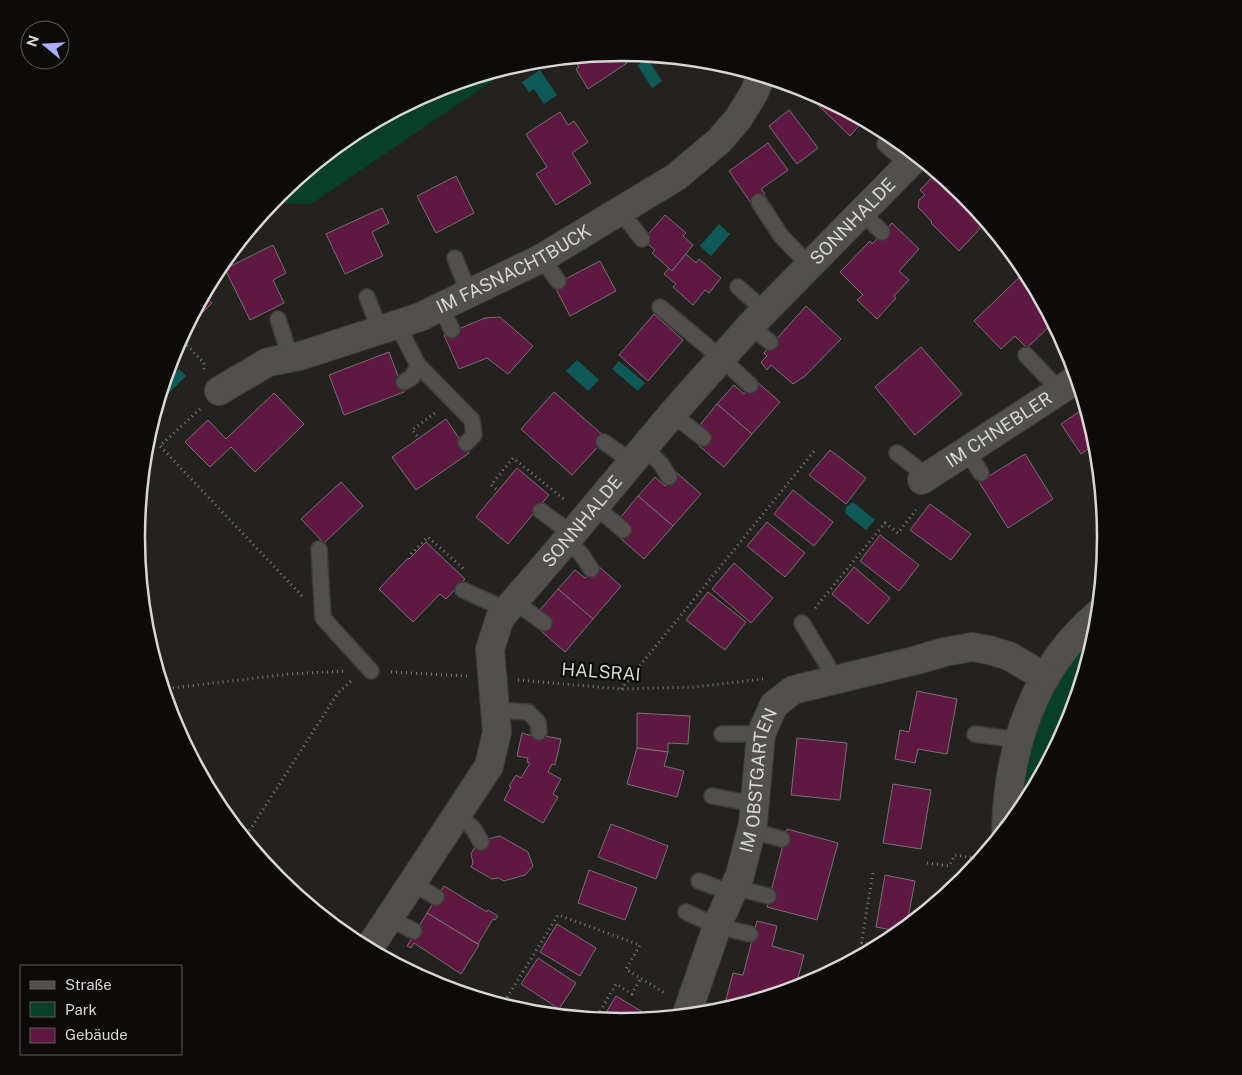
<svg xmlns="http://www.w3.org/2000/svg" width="1242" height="1075" viewBox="0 0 1242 1075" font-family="'Public Sans',sans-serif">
	<rect width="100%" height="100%" fill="#23221e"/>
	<g fill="#083f2a">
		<path d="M516 65 311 204 271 203 278 194 352 134 436 89Z"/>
		<path d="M1097 632 1069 723 1024 807 1006 830 1045 677Z"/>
	</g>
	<g fill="#0f5959">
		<path d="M648 59 662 81 652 88 637 65Z"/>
		<path d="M540 70 557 95 544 104 534 89 529 92 522 82Z"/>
		<path d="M719 224 730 234 711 256 700 246Z"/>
		<path d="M577 360 599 380 588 391 566 371Z"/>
		<path d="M619 361 645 383 638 391 612 369Z"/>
		<path d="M179 369 186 376 162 400 159 397 162 386Z"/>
		<path d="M853 502 875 520 866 530 845 513 846 507Z"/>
	</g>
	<g fill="#5f1841" stroke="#767173">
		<path d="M621 53 627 63 588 89 576 69 579 67 573 57Z"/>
		<path d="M822 97 864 120 850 136 816 103Z"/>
		<path d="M789 110 818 148 797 164 769 126Z"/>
		<path d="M560 112 568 125 574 121 588 142 572 153 591 183 556 205 536 174 547 167 526 134Z"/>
		<path d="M768 143 788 170 761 189 765 194 751 203 729 171Z"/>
		<path d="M937 172 964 195 970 202 969 203 986 222 959 251 931 223 932 222 918 207 919 200 925 195 920 190Z"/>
		<path d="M456 176 474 213 436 233 417 196Z"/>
		<path d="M382 208 389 223 372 232 383 256 345 274 326 234Z"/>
		<path d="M665 215 686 233 683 236 693 245 672 271 652 253 655 250 643 240Z"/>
		<path d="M892 223 919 249 899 271 909 280 894 296 896 298 877 319 857 300 863 295 840 272 870 241 872 244Z"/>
		<path d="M273 245 286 273 273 280 284 303 250 320 225 269Z"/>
		<path d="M686 254 696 263 699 259 721 278 709 293 705 290 693 305 673 287 676 284 664 274 669 268 672 271Z"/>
		<path d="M600 261 616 291 570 316 554 285Z"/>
		<path d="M1026 271 1045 306 1043 308 1053 323 1027 348 1015 336 1001 349 974 321Z"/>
		<path d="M204 295 212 303 185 330Z"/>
		<path d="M806 306 841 339 805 376 793 384 771 365 767 370 761 362 767 356 764 353Z"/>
		<path d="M654 314 683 340 648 381 619 355Z"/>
		<path d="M500 317 533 346 508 374 487 358 459 369 444 335 485 318Z"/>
		<path d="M921 347 962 394 915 435 875 387Z"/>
		<path d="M389 352 404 392 344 415 329 375Z"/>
		<path d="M756 381 780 402 752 434 717 404 734 385 744 394Z"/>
		<path d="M554 392 606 438 572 475 521 429Z"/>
		<path d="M274 393 304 424 255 472 231 447 210 467 185 442 208 420 226 439Z"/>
		<path d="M717 404 752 434 724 467 699 446 709 434 699 426Z"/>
		<path d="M1086 407 1097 443 1081 454 1061 424Z"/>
		<path d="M446 419 469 453 416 490 392 457Z"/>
		<path d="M830 450 866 478 846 504 809 475Z"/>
		<path d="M1025 454 1053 499 1008 528 979 482Z"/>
		<path d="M517 468 549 495 508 544 476 517Z"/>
		<path d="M676 472 701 494 673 526 638 496 655 477 665 486Z"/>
		<path d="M341 482 363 506 324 543 301 519Z"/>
		<path d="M793 490 833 522 814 546 774 514Z"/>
		<path d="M638 496 673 526 644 559 620 538 629 526 620 518Z"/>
		<path d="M930 504 971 534 951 560 910 530Z"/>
		<path d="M767 522 805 553 785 577 747 546Z"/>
		<path d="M880 535 919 565 899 591 860 561Z"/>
		<path d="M426 542 465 579 446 599 440 594 413 622 379 589 408 558 409 559Z"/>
		<path d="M734 563 773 598 751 623 712 589Z"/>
		<path d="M597 565 621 586 593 619 558 589 575 570 585 578Z"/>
		<path d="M854 567 890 598 868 624 832 594Z"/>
		<path d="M558 589 593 619 565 652 540 630 550 619 540 610Z"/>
		<path d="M708 592 746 622 725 650 686 620Z"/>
		<path d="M917 691 957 699 947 754 918 749 915 763 895 759 900 730 909 732Z"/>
		<path d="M637 713 690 716 688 744 668 743V752L637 748Z"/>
		<path d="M522 733 533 736V734L561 739 555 765 552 764 548 772 561 779 553 794 558 797 543 823 504 800 511 787 509 786 516 775 521 778 530 763 527 762 528 758 517 756Z"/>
		<path d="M797 738 847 743 840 800 791 795Z"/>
		<path d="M637 748 668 752 664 766 684 771 677 797 627 784Z"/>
		<path d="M893 784 931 790 921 849 883 843Z"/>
		<path d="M611 824 668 846 656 879 598 857Z"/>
		<path d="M787 829 838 843 817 920 767 907Z"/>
		<path d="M500 836 528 852 533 866 525 875 504 881 498 878 492 879 471 867 473 863 471 854 476 845 486 843 488 839Z"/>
		<path d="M589 870 637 888 625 920 578 903Z"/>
		<path d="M885 875 915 881 906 928 902 932 876 927Z"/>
		<path d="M444 886 487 912 488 910 498 916 495 920 493 919 478 944 427 913Z"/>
		<path d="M427 913 479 945 461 974 414 943 411 948 407 946Z"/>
		<path d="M757 921 777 926 772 946 804 955 795 989 786 987 785 992 723 1011 733 973 743 975Z"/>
		<path d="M557 924 596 948 580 976 540 952Z"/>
		<path d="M538 958 576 983 559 1009 521 984Z"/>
		<path d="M616 996 651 1017 649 1020 621 1022 601 1021Z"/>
	</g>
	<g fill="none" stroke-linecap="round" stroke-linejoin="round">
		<defs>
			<g id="lane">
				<path d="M885 144 909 165"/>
				<path d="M759 202 781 236 810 266"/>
				<path d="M620 211 642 239"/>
				<path d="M862 213 882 232"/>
				<path d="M455 258 469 294"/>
				<path d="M542 258 558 281"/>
				<path d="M738 287 765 311"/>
				<path d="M367 297 380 330"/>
				<path d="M441 307 452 330"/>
				<path d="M660 307 721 358 750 385"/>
				<path d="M278 319 291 359"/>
				<path d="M397 324 418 365 472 420 474 435 466 443"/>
				<path d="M750 326 770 342"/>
				<path d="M1026 355 1060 391"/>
				<path d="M404 382 412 377 418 365"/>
				<path d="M672 414 703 438"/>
				<path d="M604 442 632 462"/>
				<path d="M644 447 661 464 669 477"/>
				<path d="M967 451 981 473"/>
				<path d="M897 453 927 476"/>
				<path d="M595 506 623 530"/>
				<path d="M541 511 572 534"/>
				<path d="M567 540 582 555 591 569"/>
				<path d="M319 549 323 618 371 671"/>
				<path d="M463 590 507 610"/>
				<path d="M515 602 544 623"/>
				<path d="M802 623 828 666"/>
				<path d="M496 710 528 712 538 722 539 732"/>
				<path d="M722 734H761"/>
				<path d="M975 734 1018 740"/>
				<path d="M712 796 755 804"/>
				<path d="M457 815 473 828 481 842"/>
				<path d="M752 831 782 839"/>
				<path d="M699 881 731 893"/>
				<path d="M412 883 436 897"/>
				<path d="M734 887 768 896"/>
				<path d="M953 888H955"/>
				<path d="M686 912 717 926 750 934"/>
				<path d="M389 918 414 931"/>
				<path d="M688 1007 716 1013"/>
			</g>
			<g id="street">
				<path id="s1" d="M219 391 268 362 300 356 420 317 542 258 676 177 719 141 738 119 754 93 761 76"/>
				<path id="s2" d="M922 480 1077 379"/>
				<path d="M1006 830C1008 748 1034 668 1098 614"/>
				<path id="s3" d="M368 950 489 766 497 732 490 649 500 618 567 540 672 414 750 326 917 156"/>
				<path id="s4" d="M686 1016 719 921 740 875 753 824 761 734 774 705 793 690 917 660 944 652 972 647 989 650 1009 656 1045 677"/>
			</g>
		</defs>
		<use href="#lane" stroke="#3d3c39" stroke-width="18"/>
		<use href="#street" stroke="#3d3c39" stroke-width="30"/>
		<g stroke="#7e7d7a" stroke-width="3" stroke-dasharray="1 4" stroke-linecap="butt">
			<path d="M180 338 204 363V371"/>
			<path d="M200 409 160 446 302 596"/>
			<path d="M417 436 412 430 436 412"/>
			<path d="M496 489 491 485 513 458 566 501"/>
			<path d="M411 554 428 537 466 571"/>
			<path d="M815 608 885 523 898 533 916 510"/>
			<path d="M391 672 467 676"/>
			<path d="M518 680 621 689 695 687 763 679"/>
			<path d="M163 689 290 674 345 671"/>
			<path d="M621 689 815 450"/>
			<path d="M244 839 338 693 352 680"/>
			<path d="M927 863 949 866 955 855 982 859"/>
			<path d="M861 943 880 946"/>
			<path d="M859 958 873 872"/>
			<path d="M502 1006 558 915 640 945 626 969 666 994"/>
			<path d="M595 1020 616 984 632 994 641 978"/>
		</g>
		<use href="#lane" stroke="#51504c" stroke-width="15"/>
		<use href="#street" stroke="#51504c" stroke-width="28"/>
	</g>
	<g text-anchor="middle" stroke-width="4.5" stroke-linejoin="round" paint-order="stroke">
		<g font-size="18" fill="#d8d7d5" stroke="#0c0b0a">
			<text dy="6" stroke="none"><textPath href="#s3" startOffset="902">SONNHALDE</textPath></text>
			<text dy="6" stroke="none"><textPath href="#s1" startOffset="321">IM FASNACHTBUCK</textPath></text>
			<text dy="6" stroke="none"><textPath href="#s2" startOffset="92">IM CHNEBLER</textPath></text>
			<text dy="6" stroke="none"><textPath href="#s3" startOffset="498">SONNHALDE</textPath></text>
			<text transform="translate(601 672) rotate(4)" y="6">HALSRAI</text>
			<text dy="6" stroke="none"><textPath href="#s4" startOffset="248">IM OBSTGARTEN</textPath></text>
		</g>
	</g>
	<path d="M0 0H1242V1075H0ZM145 537a476 476 0 1 1 952 0a476 476 0 1 1-952 0Z" fill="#0c0b0a" fill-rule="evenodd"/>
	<path fill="none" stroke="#d8d7d5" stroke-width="2.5" d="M145 537a476 476 0 1 1 952 0a476 476 0 1 1-952 0Z"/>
	<rect x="20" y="965" width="162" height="90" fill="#0c0b0a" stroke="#5e5d5b"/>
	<rect x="30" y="981" width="25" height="8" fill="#51504c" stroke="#5e5d5b"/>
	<text x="65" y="990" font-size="15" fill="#d8d7d5">Straße</text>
	<rect x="30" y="1002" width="25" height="15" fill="#083f2a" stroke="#5e5d5b"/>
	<text x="65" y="1015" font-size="15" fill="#d8d7d5">Park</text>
	<rect x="30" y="1028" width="25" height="15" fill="#5f1841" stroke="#5e5d5b"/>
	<text x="65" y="1040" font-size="15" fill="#d8d7d5">Gebäude</text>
	<g transform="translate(45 45) rotate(288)"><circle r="24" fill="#0c0b0a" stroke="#5e5d5b"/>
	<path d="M0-4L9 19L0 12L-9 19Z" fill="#acaffb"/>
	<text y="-8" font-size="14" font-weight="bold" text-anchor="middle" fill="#d8d7d5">N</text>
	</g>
</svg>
